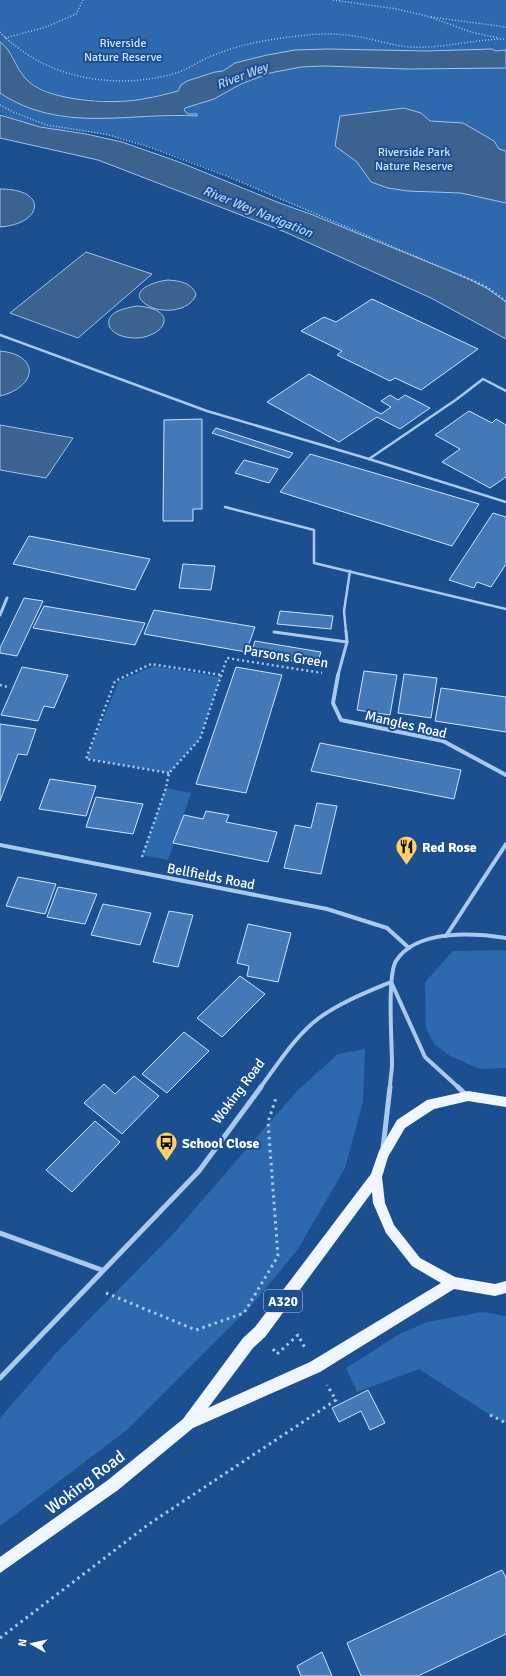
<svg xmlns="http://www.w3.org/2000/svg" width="506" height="1676" viewBox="0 0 506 1676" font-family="Signika,sans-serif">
	<rect width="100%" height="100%" fill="#1b4f8f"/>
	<g fill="#2e69ad">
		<path d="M0 0H506V50L495 51 489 49 426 51 329 49 295 50 267 55 235 63 223 71 215 72 195 78 178 91 133 101H119L64 98 38 87 26 80 17 66 13 56 0 42Z"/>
		<path d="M325 66 407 69 506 68V302C480 283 453 273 422 261 403 253 383 245 364 236 286 203 208 163 126 140 85 128 39 133 0 113V93L35 110 62 117 197 116V114H188L184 110 185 108 214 99 241 84 270 73 301 67Z"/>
		<path d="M154 666 221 677 200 739 169 773 86 759 119 681Z"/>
		<path d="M166 788 191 793 168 860 142 855Z"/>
		<path d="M502 950 506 951V1068L480 1069 450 1056 434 1044 426 1028 425 982 453 951Z"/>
		<path d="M365 1049 363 1102 345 1168 298 1249 252 1305 127 1430 0 1526V1418L58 1351 173 1234 297 1091 338 1054Z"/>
		<path d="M483 1312 506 1316V1423L490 1415 419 1369 357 1392 346 1368 400 1334 427 1322Z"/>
	</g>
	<g fill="#3c6290" stroke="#9cc4f0">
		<path d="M0 42C13 51 15 68 26 79 45 100 100 103 127 101 143 100 163 95 178 91L181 85 187 81 215 72 223 71 235 63 267 55 295 50 329 49 426 51 492 49 496 51 506 50V68L407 69 325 66 301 67 270 73 241 84 214 99 185 108 184 110 188 114H197V116C129 112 62 134 0 93Z"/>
		<path d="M404 108 421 113 430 121 463 123 494 141 499 149 506 151V203L461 193 408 191 388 188 371 182 357 162 335 146 340 116Z"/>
		<path d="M0 115 40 127 86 134 122 142 179 162 277 202 313 215 469 279 488 289 506 302V339L431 298 285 232 98 160 0 138Z"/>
		<path d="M0 189C49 189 43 224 0 227Z"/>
		<path d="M86 252 152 274 78 338 10 313Z"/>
		<path d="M168 280C179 281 192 282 196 295 189 312 161 314 147 305 125 291 156 281 168 280Z"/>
		<path d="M137 306C190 310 155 349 119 335 115 333 110 330 109 325 106 311 127 308 137 306Z"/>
		<path d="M0 351C41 355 37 387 0 396Z"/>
		<path d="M0 425 73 438 46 478 0 470Z"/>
	</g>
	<g fill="#4478b7" stroke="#cfe3fa">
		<path d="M372 299 478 349 421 390 395 378 390 381 337 355 342 351 301 331 324 317 336 322Z"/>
		<path d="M309 374 381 414 391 407 381 401 390 395 398 400 405 395 430 408 400 429 377 417 339 442 267 402Z"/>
		<path d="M469 411 492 423 496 419 506 425V477L490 488 442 462 460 449 435 435Z"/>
		<path d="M202 419V509H193V521H163L164 420Z"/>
		<path d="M216 428 293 453 289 458 212 433Z"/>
		<path d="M310 454 479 504 452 546 280 492Z"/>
		<path d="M244 460 278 469 269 483 235 473Z"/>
		<path d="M493 513 506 517V564L491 587 477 582 474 588 449 580Z"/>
		<path d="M29 536 150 559 135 590 13 564Z"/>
		<path d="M183 564 215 566 211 590 179 588Z"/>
		<path d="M24 598 43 601 17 656 0 653V648Z"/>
		<path d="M44 606 145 623 135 645 33 628Z"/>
		<path d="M154 610 255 627 246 652 144 634Z"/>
		<path d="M280 611 333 616 331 629 277 624Z"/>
		<path d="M255 641 321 652 317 665 251 654Z"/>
		<path d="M22 667 68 675 54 708 44 706 38 721 1 715Z"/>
		<path d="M236 667 282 675 246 793 196 784Z"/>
		<path d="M364 671 397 675 390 715 357 710Z"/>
		<path d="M404 674 437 678 431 718 398 713Z"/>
		<path d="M441 688 506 697V732L435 721Z"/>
		<path d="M0 724 36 729 27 755 18 754 0 801Z"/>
		<path d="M320 743 461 770 454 799 311 771Z"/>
		<path d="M50 779 96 786 86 816 39 809Z"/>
		<path d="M96 797 143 804 133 834 86 827Z"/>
		<path d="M317 803 337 806 321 874 284 868 295 825 311 828Z"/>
		<path d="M206 811 229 815 226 822 277 832 268 862 173 843 184 815 203 819Z"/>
		<path d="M18 877 56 884 45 914 6 906Z"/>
		<path d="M58 887 97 894 85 924 47 917Z"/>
		<path d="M103 904 151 913 140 945 91 935Z"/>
		<path d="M169 911 193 915 178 967 153 962Z"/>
		<path d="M248 924 291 933 278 982 247 976 249 966 237 963Z"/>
		<path d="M240 976 265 994 222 1037 197 1018Z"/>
		<path d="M184 1032 209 1051 167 1093 142 1074Z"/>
		<path d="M134 1076 159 1096 122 1134 84 1103 104 1084 115 1094Z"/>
		<path d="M95 1121 120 1142 72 1192 46 1170Z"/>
		<path d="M368 1390 385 1423 370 1430 361 1411 339 1422 332 1408Z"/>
		<path d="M502 1570 506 1578V1634L418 1676H361L347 1643Z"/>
		<path d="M322 1652 332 1676H301L297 1666Z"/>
	</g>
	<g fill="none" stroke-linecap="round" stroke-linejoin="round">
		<g stroke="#a9c9ee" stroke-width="1.5" stroke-dasharray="1 2" stroke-linecap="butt">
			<path d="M333 0 397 9 427 16 471 32 498 38"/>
			<path d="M431 17 506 27"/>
			<path d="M0 32C6 39 13 44 21 50 63 81 122 88 173 74 188 70 200 60 214 55 243 43 277 38 308 35 327 33 347 34 365 38 380 41 395 46 410 47 442 49 474 39 506 39"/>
			<path d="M5 38 46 27 76 14 83 0"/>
			<path d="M0 105 13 112 47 125 105 134 152 148 229 177 462 276"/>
		</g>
		<path stroke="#a9c9ee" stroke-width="2" stroke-dasharray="1.5 2.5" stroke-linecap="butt" d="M460 275 487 287 506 301"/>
		<g stroke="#a9c9ee" stroke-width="2.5" stroke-dasharray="2 3" stroke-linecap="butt">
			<path d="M0 685 8 687"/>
			<path d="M169 773 86 759 115 681 151 664 222 675"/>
			<path d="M142 857 166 788 169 773 200 739 227 658 322 673"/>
		</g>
		<g stroke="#a9c9ee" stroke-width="3" stroke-dasharray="2.5 4" stroke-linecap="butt">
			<path d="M106 1293 196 1330 244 1313 278 1256 268 1122 276 1098"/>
			<path d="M273 1349 277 1354 298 1335 305 1348"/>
			<path d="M490 1415 506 1423"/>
			<path d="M0 1638 149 1524 336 1400 327 1385"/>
		</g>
		<g stroke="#a9c9ee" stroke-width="2.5">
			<path d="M0 335 207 411 369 459 506 502"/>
			<path d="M369 459 457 399 483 379 506 391"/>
			<path d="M225 507 314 530V563L506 609"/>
			<path d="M346 632 344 611 350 571"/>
		</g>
		<g stroke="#a9c9ee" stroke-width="3">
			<path d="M346 631 347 642"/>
			<path d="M274 632 347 642 338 675"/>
		</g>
		<path stroke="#a9c9ee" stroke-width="3" d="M0 615 7 598"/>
		<g stroke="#a9c9ee" stroke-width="4">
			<path d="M338 675 333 703 341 720 443 741 506 775"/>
			<path d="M0 845 327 909 387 928 409 948"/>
			<path d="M446 936 506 844"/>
			<path d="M392 984 425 1057 459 1088"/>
			<path d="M260 1088C278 1064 295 1036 319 1018 341 1002 367 992 391 982"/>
			<path d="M390 1088C390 1080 392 1072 392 1064 392 1044 387 975 396 961 416 929 474 933 506 938"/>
		</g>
		<g stroke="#a9c9ee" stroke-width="5">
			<path d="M458 1087 466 1095"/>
			<path d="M383 1148 390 1087"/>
			<path d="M0 1233 102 1270"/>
			<path d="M0 1378 199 1171 261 1087"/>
		</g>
		<path fill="#f0f6ff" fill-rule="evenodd" d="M468 1091 506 1097V1107L468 1101 434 1109 405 1128 388 1157 382 1177 385 1203 394 1225 420 1258 455 1277 495 1284 506 1281V1293L495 1296 454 1289 320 1372 193 1428 118 1490 0 1573V1557L108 1480 183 1419 243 1338 255 1327 371 1174 379 1151 397 1120 427 1100ZM372 1192 373 1203 386 1233 412 1266 441 1283 310 1362 208 1408 253 1348 265 1337Z"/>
	</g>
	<defs>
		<symbol id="restaurant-pin" viewBox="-11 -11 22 30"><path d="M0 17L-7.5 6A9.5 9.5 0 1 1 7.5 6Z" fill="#ffd166" stroke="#1b4f8f"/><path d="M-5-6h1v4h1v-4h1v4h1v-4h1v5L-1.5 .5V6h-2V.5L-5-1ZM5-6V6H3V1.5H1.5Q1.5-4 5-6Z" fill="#111"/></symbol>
		<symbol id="bus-pin" viewBox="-11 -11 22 30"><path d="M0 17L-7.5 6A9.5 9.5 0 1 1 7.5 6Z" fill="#ffd166" stroke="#1b4f8f"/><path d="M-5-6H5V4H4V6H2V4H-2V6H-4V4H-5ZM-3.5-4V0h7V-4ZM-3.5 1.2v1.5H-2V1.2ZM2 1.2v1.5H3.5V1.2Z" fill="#111"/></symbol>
	</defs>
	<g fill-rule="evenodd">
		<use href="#restaurant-pin" x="394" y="834" width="25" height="34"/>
		<use href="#bus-pin" x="154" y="1130" width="25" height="34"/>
	</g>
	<g text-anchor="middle" stroke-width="4" stroke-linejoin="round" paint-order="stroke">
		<g font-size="12" fill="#cfe3fa" stroke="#1b4f8f">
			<text x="123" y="47">Riverside<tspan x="123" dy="14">Nature Reserve</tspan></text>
			<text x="414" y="156">Riverside Park<tspan x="414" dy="14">Nature Reserve</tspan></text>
		</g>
		<g font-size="13" font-style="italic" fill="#b5d3f5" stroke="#1b4f8f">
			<text transform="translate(242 75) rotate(-21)" y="5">River Wey</text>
			<text transform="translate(258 211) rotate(22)" y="5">River Wey Navigation</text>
		</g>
		<rect fill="#1b4f8f" stroke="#bbcadd" stroke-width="1" x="264" y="1290" width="38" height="22" rx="3"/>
		<g font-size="13" font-weight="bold" fill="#fff">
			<text x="283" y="1306">A320</text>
		</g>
		<g font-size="14" fill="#fff" stroke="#1b4f8f">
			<text transform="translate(286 656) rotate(9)" y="5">Parsons Green</text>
			<text transform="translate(406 724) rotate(13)" y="5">Mangles Road</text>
			<text transform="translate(211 876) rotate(11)" y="5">Bellfields Road</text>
			<text transform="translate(238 1091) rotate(-53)" y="5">Woking Road</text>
		</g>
		<g font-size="14" font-weight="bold" fill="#fff" stroke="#1b4f8f" text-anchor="start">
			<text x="422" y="852">Red Rose</text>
			<text x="182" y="1148">School Close</text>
		</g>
		<g font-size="17" fill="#fff" stroke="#1b4f8f">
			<text transform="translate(85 1482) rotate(-37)" y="6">Woking Road</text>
		</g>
	</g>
	<g transform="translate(32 1644) rotate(278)" stroke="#1b4f8f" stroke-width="3" paint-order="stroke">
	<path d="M0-3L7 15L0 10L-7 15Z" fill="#ffffff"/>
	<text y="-6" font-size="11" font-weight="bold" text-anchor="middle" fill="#ffffff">N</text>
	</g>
</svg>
